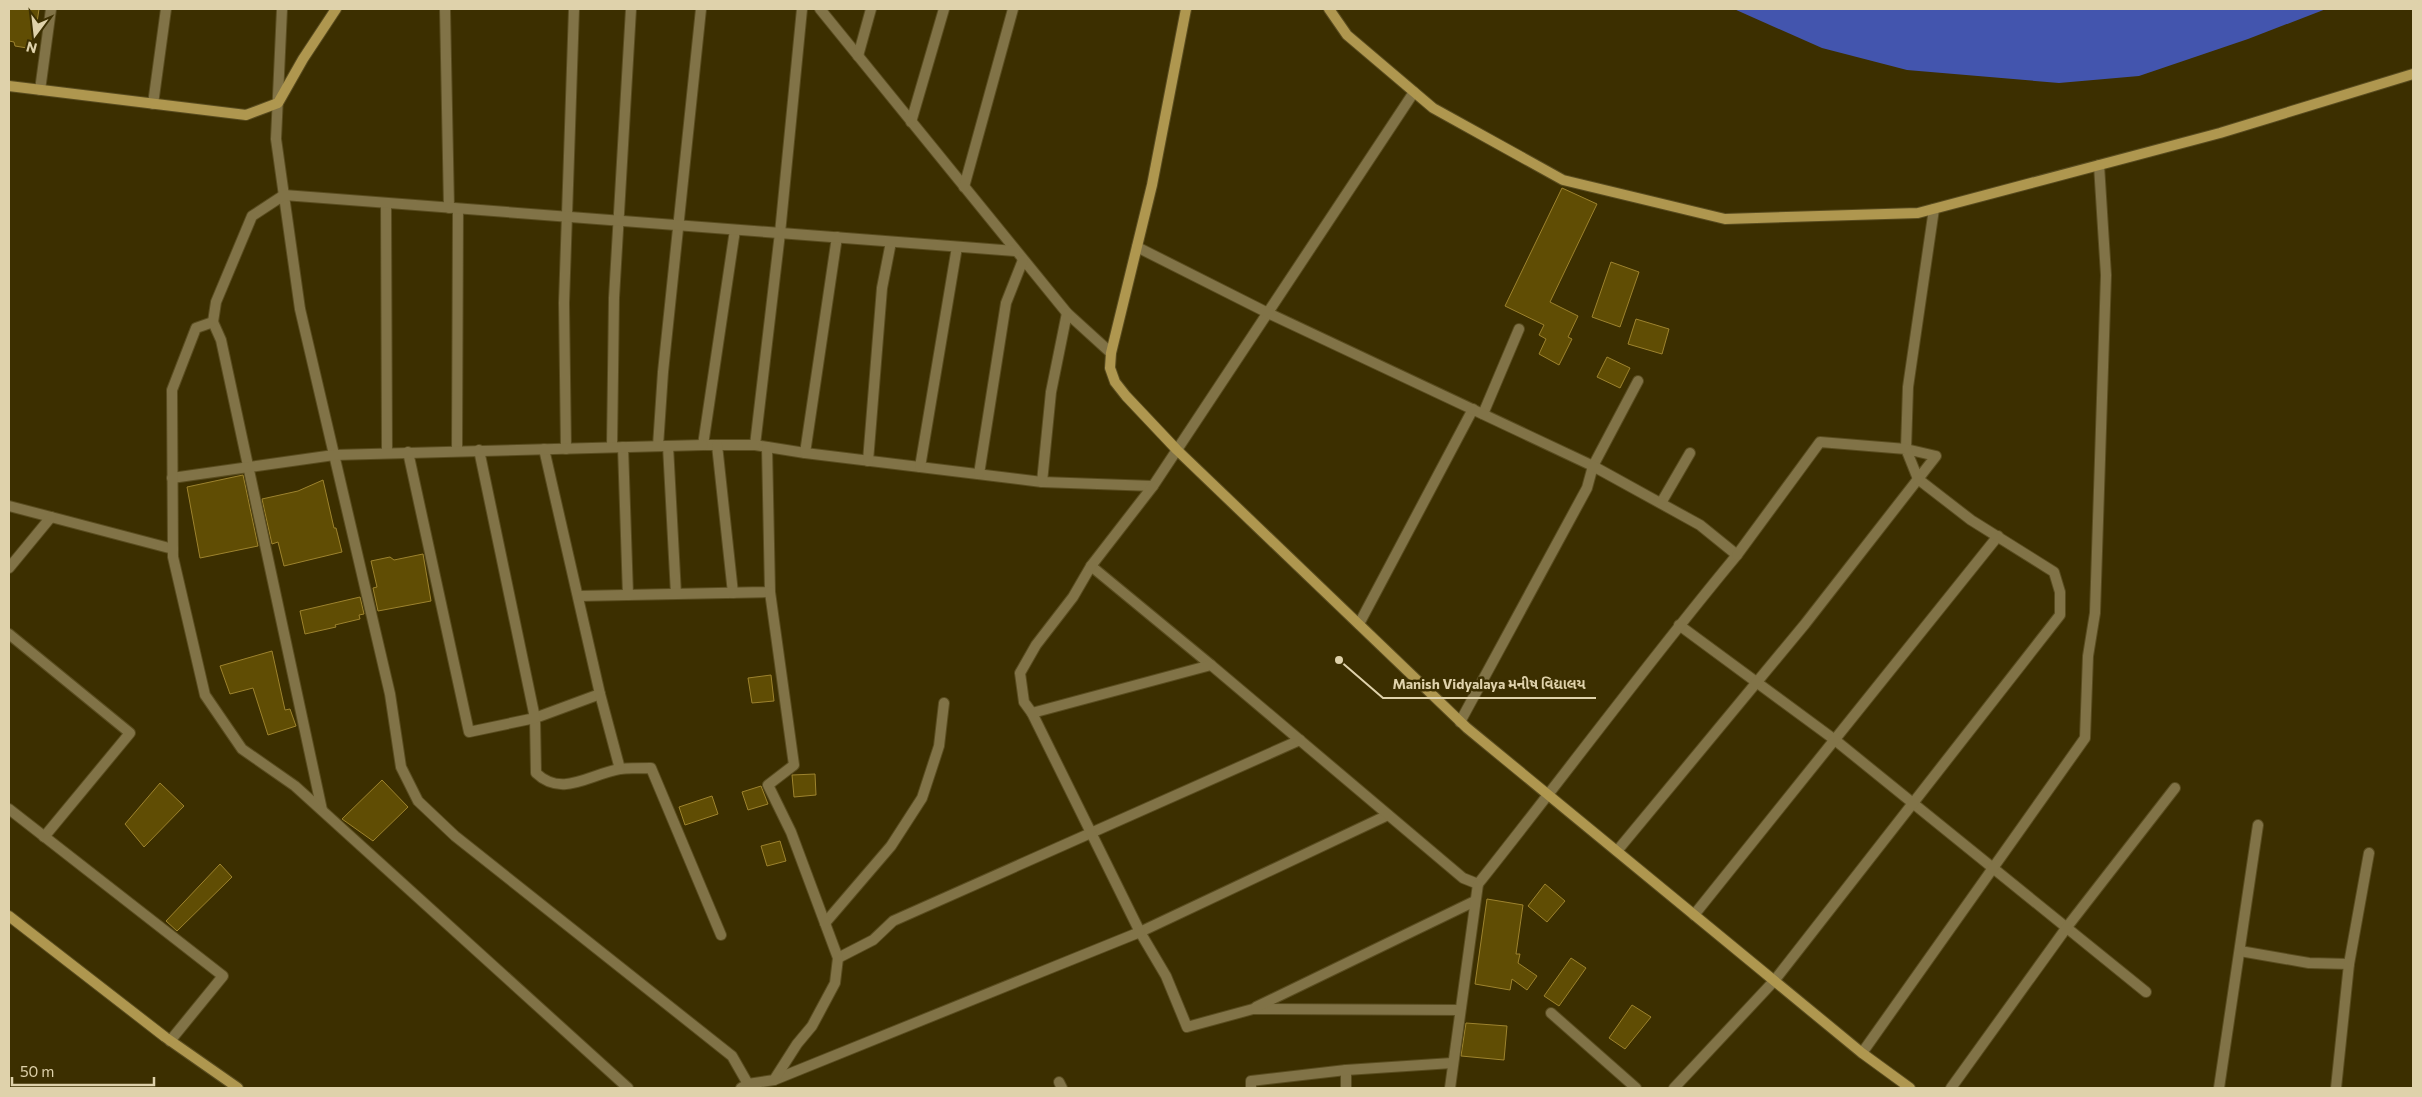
<svg xmlns="http://www.w3.org/2000/svg" width="2422" height="1097" viewBox="0 0 2422 1097" font-family="Commissioner,'Noto Sans Gujarati',sans-serif">
	<rect width="100%" height="100%" fill="#3c2f00"/>
	<path fill="#4355ae" d="M1734 9H2326L2248 39 2139 76 2059 83 1907 70 1822 48Z"/>
	<g fill="#604d04" stroke="#9d832e">
		<path d="M9 9H39L33 49 15 46 14 42 9 41Z"/>
		<path d="M1562 188 1597 204 1550 302 1578 316 1568 337 1572 339 1559 365 1539 354 1546 339 1539 335 1544 325 1505 306Z"/>
		<path d="M1611 262 1639 272 1620 327 1592 317Z"/>
		<path d="M1636 319 1669 329 1662 354 1628 344Z"/>
		<path d="M1607 357 1630 368 1620 388 1597 377Z"/>
		<path d="M243 475 258 546 200 558 187 487Z"/>
		<path d="M323 480 334 528H336L342 552 284 566 278 542 272 544 262 499 298 491Z"/>
		<path d="M423 554 431 601 378 611 373 588 377 587 371 561 390 557 394 560Z"/>
		<path d="M360 597 364 614 359 615 360 619 335 625 336 627 305 634 300 611Z"/>
		<path d="M272 651 285 710 290 709 296 726 268 735 253 688 230 694 220 666Z"/>
		<path d="M771 675 774 701 752 703 748 678Z"/>
		<path d="M815 774 816 795 794 797 792 775Z"/>
		<path d="M382 780 408 807 373 841 342 819Z"/>
		<path d="M160 783 184 806 144 847 125 824Z"/>
		<path d="M761 786 768 804 748 810 742 792Z"/>
		<path d="M712 796 718 814 685 825 679 807Z"/>
		<path d="M780 841 786 861 767 866 761 846Z"/>
		<path d="M220 864 232 877 177 931 166 921Z"/>
		<path d="M1545 884 1565 901 1547 922 1528 906Z"/>
		<path d="M1487 899 1523 905 1516 954H1520L1518 963 1537 976 1527 990 1512 979 1510 990 1475 984Z"/>
		<path d="M1571 958 1586 968 1559 1006 1544 996Z"/>
		<path d="M1632 1005 1651 1017 1625 1049 1609 1038Z"/>
		<path d="M1466 1023 1507 1026 1504 1060 1461 1056Z"/>
	</g>
	<g fill="none" stroke-linecap="round" stroke-linejoin="round">
		<defs>
			<g id="minor">
				<path d="M282 9 276 139 300 309 390 694 401 767 418 801 455 836 732 1056 748 1084"/>
				<path d="M445 9 449 208"/>
				<path d="M802 9 780 233 755 445 805 453"/>
				<path d="M820 9 1067 313 1111 353"/>
				<path d="M858 56 871 9"/>
				<path d="M40 90 51 9"/>
				<path d="M153 104 166 9"/>
				<path d="M911 122 944 9"/>
				<path d="M964 187 1013 9"/>
				<path d="M386 203 387 453"/>
				<path d="M735 230 703 445H755"/>
				<path d="M837 237 805 453 1042 482 1153 486 1414 92"/>
				<path d="M213 322 221 340 322 810"/>
				<path d="M1483 414 1519 329"/>
				<path d="M717 445 733 593"/>
				<path d="M658 446 663 372 701 9"/>
				<path d="M668 446 676 594"/>
				<path d="M612 447 614 298 631 9"/>
				<path d="M623 447 628 595"/>
				<path d="M544 449 600 694 535 718 536 773C562 798 590 774 620 769 630 768 641 768 651 768L721 935"/>
				<path d="M566 449 564 303 574 9"/>
				<path d="M457 451 458 209"/>
				<path d="M408 452 469 732 535 718 479 450"/>
				<path d="M868 461 882 288 891 242"/>
				<path d="M920 467 957 247"/>
				<path d="M979 474 1006 303 1023 260"/>
				<path d="M172 478 334 455 703 445"/>
				<path d="M1042 482 1051 392 1067 313"/>
				<path d="M1661 503 1690 453"/>
				<path d="M9 506 173 549"/>
				<path d="M1091 566 1211 665"/>
				<path d="M9 568 51 517"/>
				<path d="M578 596 770 592 767 447"/>
				<path d="M1359 624 1473 409"/>
				<path d="M1679 625 1835 740 2146 992"/>
				<path d="M9 634 130 733 44 837"/>
				<path d="M600 694 620 769"/>
				<path d="M1032 713 1024 702 1020 673 1036 645 1073 597 1091 566 1153 486"/>
				<path d="M1460 722 1587 488 1593 466 1638 381"/>
				<path d="M9 809 223 976 170 1041"/>
				<path d="M1388 815 1140 932 1166 976 1187 1027 1253 1009 1460 1010"/>
				<path d="M1617 851 1805 624 1936 456 1906 449 1908 387 1934 209"/>
				<path d="M1694 915 1998 536"/>
				<path d="M825 923 891 846 922 798 939 746 944 703"/>
				<path d="M2240 951 2309 963 2349 964"/>
				<path d="M838 958 873 940 893 921 1300 740"/>
				<path d="M1256 1007 1475 901"/>
				<path d="M1551 1013 1636 1088"/>
				<path d="M1862 1053 2085 738 2088 656 2095 613 2106 275 2099 165"/>
				<path d="M1346 1070V1088"/>
				<path d="M774 1080 1140 932 1032 713 1211 665 1463 878 1478 884C1565 775 1648 662 1737 555L1700 525 1593 466 1268 313 1137 247"/>
				<path d="M1059 1082 1062 1088"/>
				<path d="M628 1088 295 786 242 749 205 695 173 557 172 390 196 328 213 322 216 302 252 216 284 195 1015 251"/>
				<path d="M741 1088 748 1084 774 1080 797 1044 812 1026 835 983 838 958 791 832 768 785 794 765 770 592"/>
				<path d="M1251 1088V1081L1346 1070 1452 1063"/>
				<path d="M1450 1088 1478 884"/>
				<path d="M1674 1088 1774 981 2060 615V592L2054 572 1971 520 1918 479 1906 449 1820 442 1737 555"/>
				<path d="M1951 1088 2067 927 2175 788"/>
				<path d="M2219 1088 2258 825"/>
				<path d="M2336 1088 2349 964 2369 853"/>
			</g>
			<g id="secondary">
				<path d="M1186 9 1152 185 1111 353 1110 368 1115 382 1126 396 1177 450 1467 728 1862 1053 1910 1088"/>
				<path d="M1329 9 1347 35 1433 108 1563 180 1725 219 1918 213 2220 133 2413 74"/>
				<path d="M9 86 246 115 278 103 303 59 336 9"/>
				<path d="M9 916 165 1037 238 1088"/>
			</g>
		</defs>
		<use href="#minor" stroke="#594c1f" stroke-width="12"/>
		<use href="#secondary" stroke="#594c1f" stroke-width="12"/>
		<use href="#minor" stroke="#817347" stroke-width="10"/>
		<use href="#secondary" stroke="#af974f" stroke-width="10"/>
	</g>
	<path fill="none" stroke="#dfd2ab" stroke-width="2" d="M1339 660L1383 698H1596"/>
	<circle fill="#dfd2ab" stroke="#3c2f00" stroke-width="2" cx="1339" cy="660" r="5"/>
	<g font-size="14" text-anchor="middle" font-weight="bold" fill="#dfd2ab" stroke="#3c2f00" stroke-width="5" stroke-linejoin="round" paint-order="stroke">
		<text x="1489" y="689">Manish Vidyalaya મનીષ વિદ્યાલય</text>
	</g>
	<rect width="2422" height="1097" fill="none" stroke="#dfd2ab" stroke-width="20"/>
	<g transform="translate(35 35) rotate(195)" stroke="#3c2f00" stroke-width="4" paint-order="stroke">
	<path d="M0-4L9 19L0 12L-9 19Z" fill="#dfd2ab"/>
	<text y="-8" font-size="14" font-weight="bold" text-anchor="middle" fill="#dfd2ab">N</text>
	</g>
	<path d="M12 1077v8h142v-8" fill="none" stroke="#dfd2ab" stroke-width="2.5"/>
	<text x="20" y="1077" font-size="15" fill="#dfd2ab" stroke="#3c2f00" stroke-width="4" paint-order="stroke">50 m</text>
</svg>
